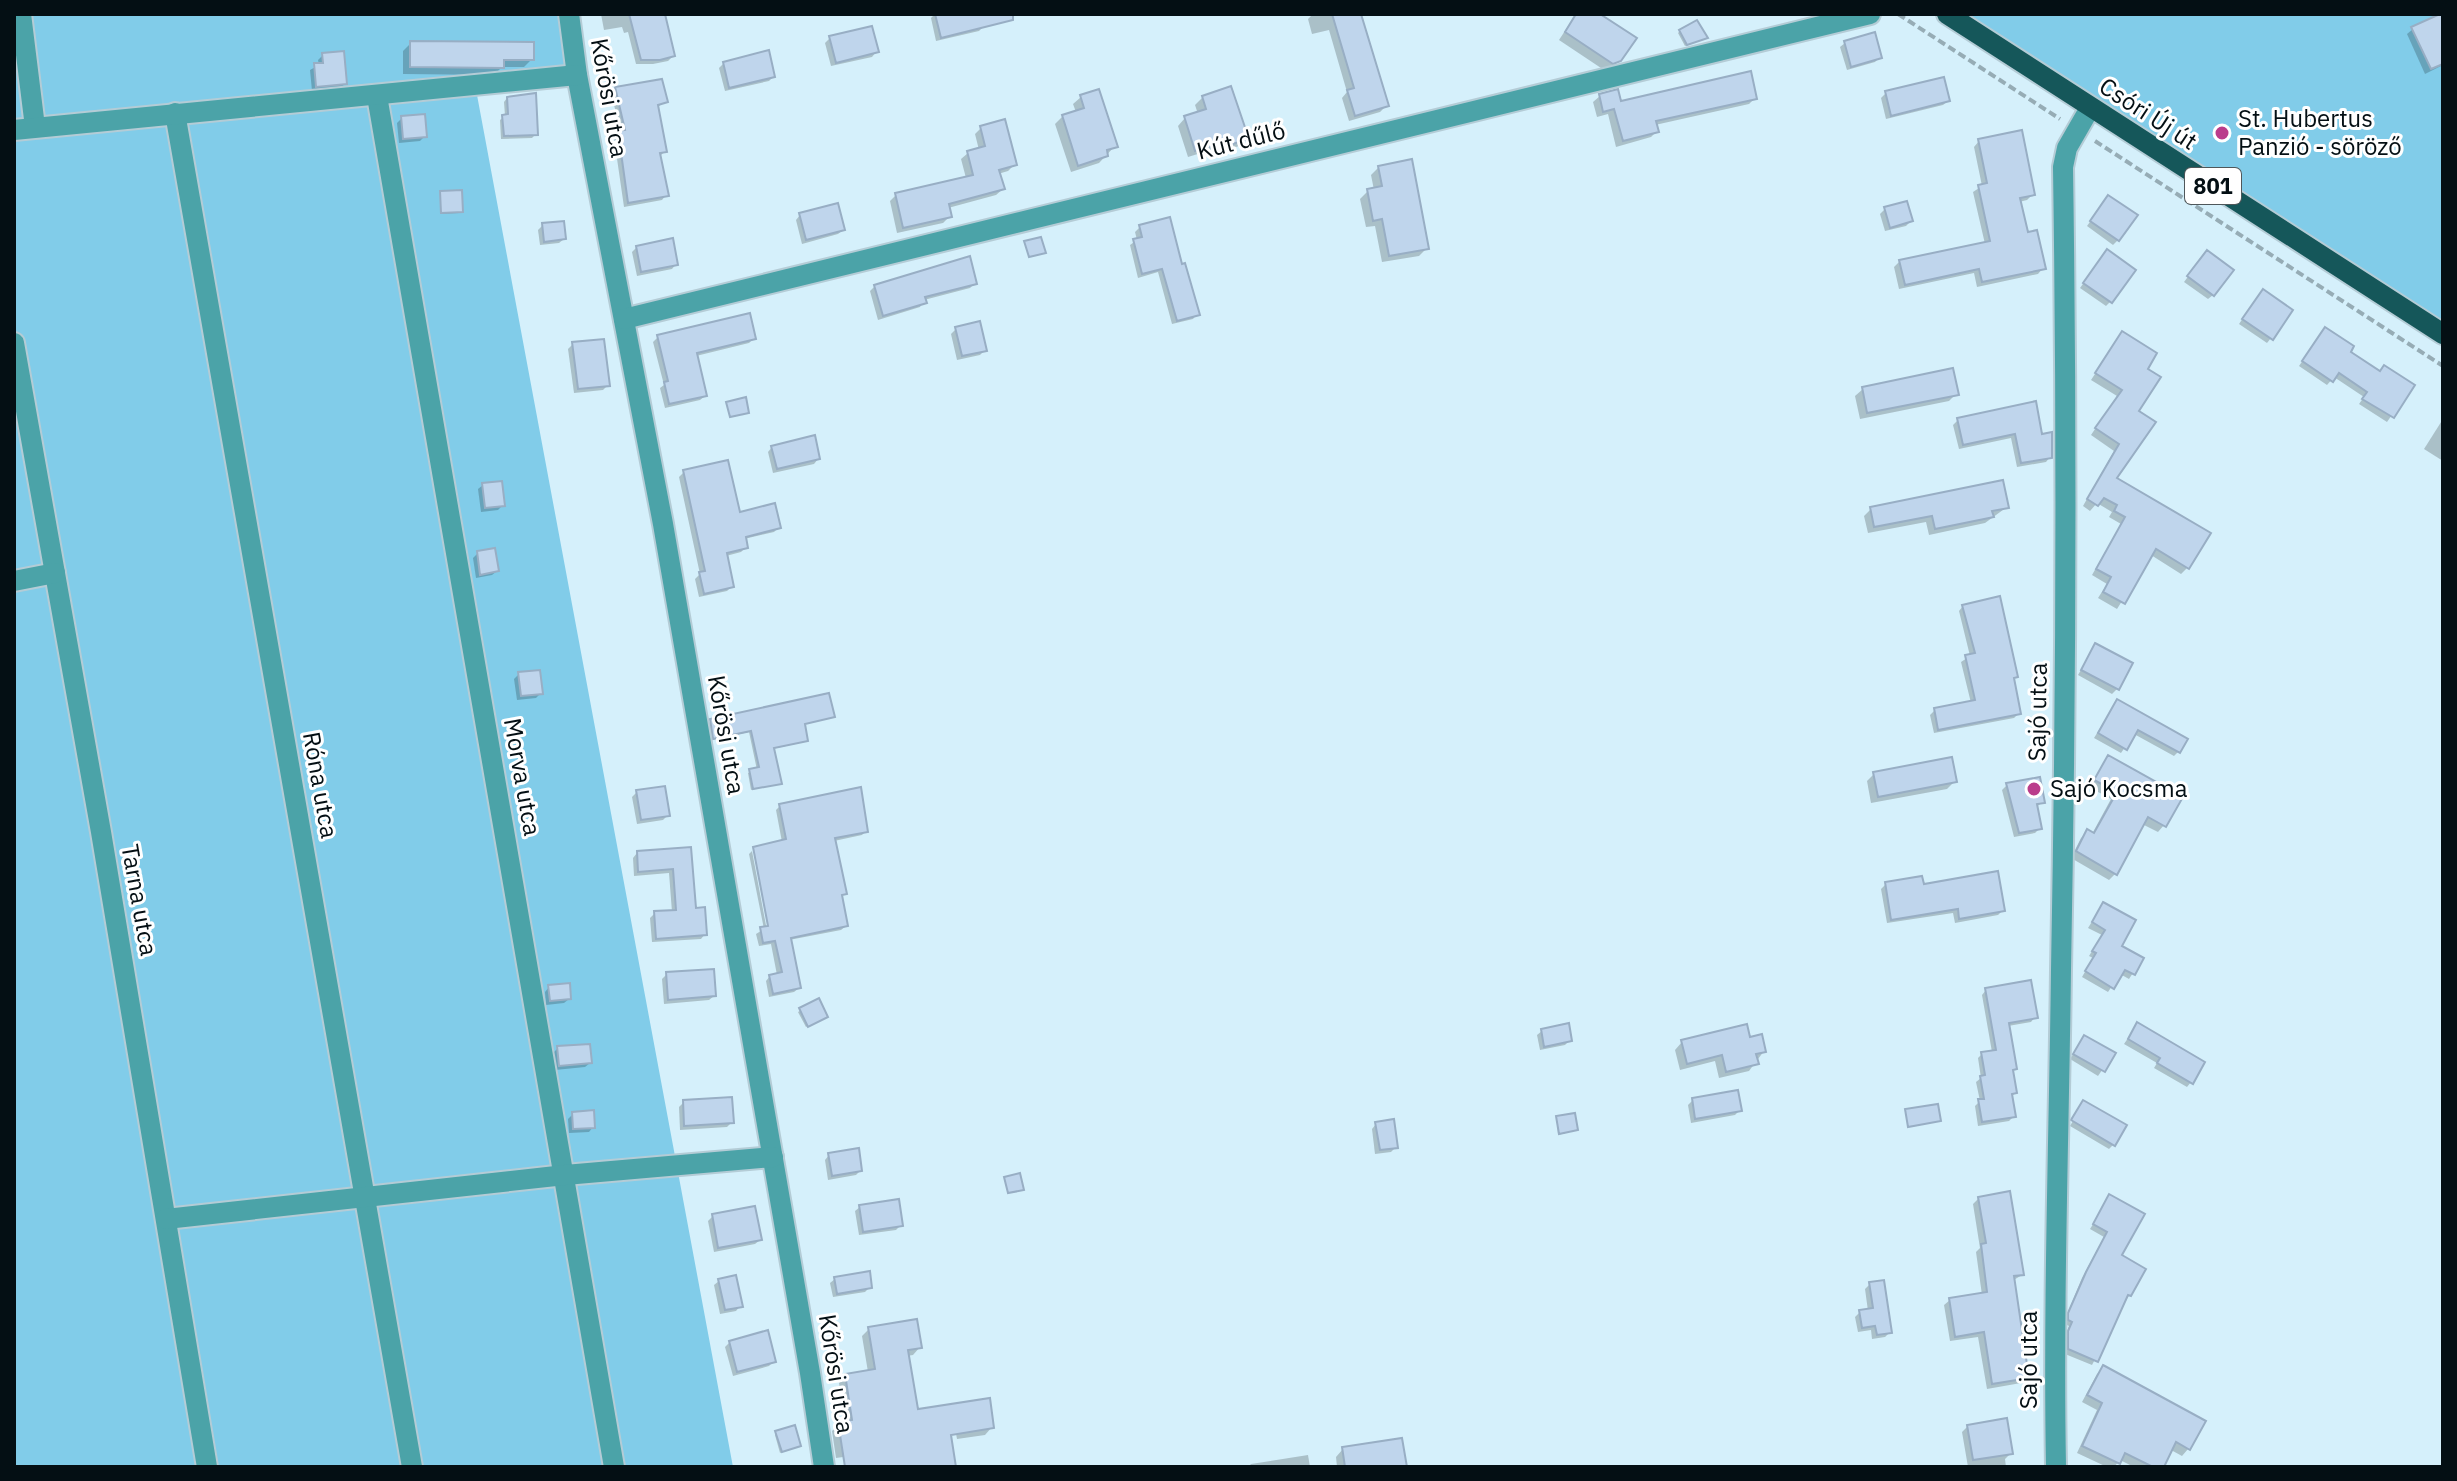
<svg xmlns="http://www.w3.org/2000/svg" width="2457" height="1481" viewBox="0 0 2457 1481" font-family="'IBM Plex Sans',sans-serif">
	<rect width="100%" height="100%" fill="#d5f0fb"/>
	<g fill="#81cce9">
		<path d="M14 14H576L587 80 477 95 733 1467H14Z"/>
		<path d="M1947 14H2443V334Z"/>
	</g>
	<g fill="#0003">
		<path d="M601 14H666L664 17 673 56 668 61 653 64H636L628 32 624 33 622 27 604 30Z"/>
		<path d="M935 14H981L984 26 979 31 936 41 931 18Z"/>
		<path d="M1313 14H1358L1387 105 1380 112 1349 121 1342 98 1347 92 1329 30 1312 34 1308 19Z"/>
		<path d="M1576 14H1596L1620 60 1612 68 1604 70 1559 40Z"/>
		<path d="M2443 15V65L2425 74 2407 34 2413 29Z"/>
		<path d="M1680 31 1704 39 1685 46 1678 33Z"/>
		<path d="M830 38 876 52 872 57 831 66 825 43Z"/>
		<path d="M411 43 532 59 524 67H502L494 75 403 74V51Z"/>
		<path d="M1845 43 1880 57 1875 62 1847 70 1840 47Z"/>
		<path d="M323 55 345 84 340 88 312 91 310 70 319 65 318 60Z"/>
		<path d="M724 63 773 77 769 81 725 91 719 68Z"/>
		<path d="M616 89 666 102 657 107 665 151 659 157 666 195 662 200 624 207 614 138 621 133 611 93Z"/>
		<path d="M1886 93 1948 101 1943 105 1886 119 1881 98Z"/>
		<path d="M1600 96 1619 103 1755 98 1749 104 1655 125 1657 131 1651 137 1616 147 1608 114 1597 117 1593 102Z"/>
		<path d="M1081 97 1115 146 1099 163 1071 172 1055 124 1063 116 1076 112 1073 104Z"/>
		<path d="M1203 97 1246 139 1239 146 1218 153 1217 148 1188 157 1178 126 1185 118 1198 114 1195 105Z"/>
		<path d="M507 98 536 134 532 138 501 139 500 120 505 116 504 102Z"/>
		<path d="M402 118 425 136 420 141 399 143 397 123Z"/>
		<path d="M981 128 1015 164 1008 171 998 174 1003 189 996 195 948 208 950 216 943 223 897 233 890 201 896 195 966 178 961 159 968 153 979 150 975 134Z"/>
		<path d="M1979 141 2032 195 2027 200 2019 202 2027 235 2043 268 2038 274 1977 287 1974 273 1899 289 1894 267 1900 261 1985 244 1973 192 1982 186 1974 147Z"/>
		<path d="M1379 167 1427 248 1419 256 1382 262 1375 226 1366 227 1360 199 1368 191 1374 190 1371 175Z"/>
		<path d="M441 193 461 212 459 213 440 214Z"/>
		<path d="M2104 202 2118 240 2113 245 2087 226Z"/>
		<path d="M1885 209 1911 221 1906 226 1885 231 1880 214Z"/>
		<path d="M800 215 843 230 838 234 802 244 796 220Z"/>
		<path d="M543 225 564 239 559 243 540 245 538 230Z"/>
		<path d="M1140 227 1180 267 1197 314 1193 319 1172 324 1158 272 1138 278 1130 245 1137 240 1135 232Z"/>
		<path d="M637 247 676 264 672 269 637 276 632 252Z"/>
		<path d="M2103 256 2110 302 2106 306 2080 288Z"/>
		<path d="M2203 257 2213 295 2208 299 2184 282Z"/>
		<path d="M975 283 970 288 924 300 920 307 878 320 870 291 875 286Z"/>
		<path d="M2258 296 2271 338 2267 343 2239 324Z"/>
		<path d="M956 329 985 350 980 355 957 360 951 334Z"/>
		<path d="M2122 333 2145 369 2137 411 2114 479 2187 568 2181 574 2151 555 2117 609 2098 598 2107 584 2092 575 2121 524 2109 517 2112 512 2097 503 2090 511 2083 506 2114 451 2091 435 2117 396 2091 380Z"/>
		<path d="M2321 334 2379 373 2412 386 2387 422 2359 404 2364 397 2334 377 2327 385 2299 366Z"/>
		<path d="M658 337 754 338 749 343 696 356 705 396 700 400 665 408 660 388 664 385 653 342Z"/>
		<path d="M573 344 608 385 603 390 574 393 568 349Z"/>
		<path d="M1863 389 1956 394 1949 401 1860 419 1855 396Z"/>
		<path d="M2443 419V461L2424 449Z"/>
		<path d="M1958 420 2040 436 2050 457 2046 462 2017 467 2011 438 1959 449 1953 425Z"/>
		<path d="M772 447 818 459 814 464 773 473 768 452Z"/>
		<path d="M684 472 738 514 779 527 774 532 744 539 746 547 741 552 726 556 732 586 727 591 699 597 695 579 700 574 679 477Z"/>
		<path d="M483 485 503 505 498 510 481 512 478 489Z"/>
		<path d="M2007 507 1985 523 1929 535 1926 522 1868 533 1864 516 1871 509Z"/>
		<path d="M478 553 497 571 492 575 476 578 473 558Z"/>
		<path d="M1963 606 2013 679 2019 713 2014 718 1934 733 1930 715 1935 710 1971 703 1961 662 1970 656 1959 611Z"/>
		<path d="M2095 646 2117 689 2112 694 2078 675Z"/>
		<path d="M519 674 541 693 536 698 517 700 514 679Z"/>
		<path d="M2117 701 2178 752 2174 756 2134 734 2121 753 2094 738Z"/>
		<path d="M833 717 803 725 806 740 804 742 772 749 779 783 751 790 748 773 757 770 749 732 712 740 709 723 711 721Z"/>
		<path d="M2109 758 2164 825 2158 832 2142 824 2116 873 2109 880 2071 858 2081 838 2088 832 2092 834 2111 799 2089 787Z"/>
		<path d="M1874 774 1955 781 1947 789 1871 803 1867 781Z"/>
		<path d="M2007 785 2043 802 2036 807 2040 828 2035 833 2014 837 2002 790Z"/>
		<path d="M637 792 668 815 663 820 637 824 632 797Z"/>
		<path d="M780 806 866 831 862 835 834 841 845 893 840 898 846 926 841 930 789 940 799 988 794 992 769 997 766 981 770 976 777 975 771 944 759 946 756 934 764 929 749 854 752 851 768 936 782 842 776 810Z"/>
		<path d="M689 849 694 910 705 934 701 939 652 942 650 918 655 913 672 912 669 873 634 876 633 858 637 853Z"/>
		<path d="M1886 884 1922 887 2003 910 1998 915 1955 923 1953 913 1887 923 1881 889Z"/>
		<path d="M2103 904 2119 946 2142 959 2129 979 2120 974 2108 992 2082 977 2093 958 2089 956 2102 935 2088 928Z"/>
		<path d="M667 974 714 996 709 1000 664 1004 662 979Z"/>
		<path d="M549 987 569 999 564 1003 546 1005 545 992Z"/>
		<path d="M1986 990 2035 1017 2031 1022 2008 1026 2015 1069 2012 1072 2015 1093 2011 1097 2014 1116 2009 1121 1978 1126 1975 1106 1980 1101 1976 1082 1981 1078 1978 1058 1982 1054 1992 1052 1982 995Z"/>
		<path d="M818 1001 824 1018 806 1027 798 1012Z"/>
		<path d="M2137 1025 2191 1082 2187 1087 2154 1068 2157 1063 2124 1044Z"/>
		<path d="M1542 1031 1570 1040 1565 1045 1540 1050 1537 1035Z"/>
		<path d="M2084 1037 2113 1054 2098 1076 2070 1059Z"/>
		<path d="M1748 1039 1764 1051 1749 1071 1719 1078 1715 1061 1680 1070 1675 1050 1682 1042Z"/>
		<path d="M558 1048 590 1063 585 1067 555 1070 553 1053Z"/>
		<path d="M1693 1100 1739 1111 1735 1115 1691 1123 1688 1105Z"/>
		<path d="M684 1102 732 1122 727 1127 680 1130 679 1107Z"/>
		<path d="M2083 1104 2114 1144 2109 1149 2070 1126Z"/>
		<path d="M573 1114 593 1127 589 1132 569 1133 568 1119Z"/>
		<path d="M1557 1118 1576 1130 1558 1135Z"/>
		<path d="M1376 1124 1396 1147 1391 1152 1375 1154 1372 1129Z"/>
		<path d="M829 1155 860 1171 856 1175 828 1180 825 1160Z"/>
		<path d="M2110 1197 2119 1256 2129 1295 2092 1365 2065 1354V1337L2069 1326 2065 1324V1319L2082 1278 2104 1237 2090 1229Z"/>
		<path d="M1979 1198 2022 1275 2012 1281 2027 1377 2021 1383 1987 1389 1978 1337 1950 1341 1944 1305 1950 1300 1982 1295 1976 1252 1980 1248 1973 1204Z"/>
		<path d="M860 1207 901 1225 896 1230 859 1235 855 1211Z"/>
		<path d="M713 1216 760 1240 755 1244 714 1252 708 1221Z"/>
		<path d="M835 1279 870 1287 865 1292 833 1297 830 1283Z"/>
		<path d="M719 1281 740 1306 736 1311 720 1314 714 1285Z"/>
		<path d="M1870 1284 1890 1332 1885 1337 1872 1339 1871 1330 1858 1332 1855 1317 1860 1312 1868 1311 1865 1289Z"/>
		<path d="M869 1329 920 1347 913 1355 907 1356 916 1412 936 1467H860L858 1455 836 1458 832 1431 839 1424 845 1423 839 1383 846 1376 868 1372 862 1336Z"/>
		<path d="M730 1342 774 1361 769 1366 733 1376 725 1347Z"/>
		<path d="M2103 1368 2188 1449 2182 1456 2171 1450 2161 1467H2134L2120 1460 2114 1467H2107L2077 1453 2097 1410 2082 1402 2097 1374Z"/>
		<path d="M952 1412 992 1427 985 1435 957 1439Z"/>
		<path d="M1968 1426 2011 1453 2005 1459 2006 1467H1968L1962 1432Z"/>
		<path d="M776 1433 799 1446 780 1453 775 1435Z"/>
		<path d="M1343 1449 1405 1467H1337L1336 1457Z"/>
		<path d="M1308 1455 1310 1467H1248L1251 1464Z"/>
	</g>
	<g fill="#bfd5ec" stroke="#98aec4" stroke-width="2">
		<path d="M629 14H665L675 56 660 60H641Z"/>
		<path d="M935 14H1013V20L941 38Z"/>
		<path d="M1332 14H1361L1389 106 1355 116 1347 90 1354 88Z"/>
		<path d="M1576 14H1600L1637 38 1621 61 1613 64 1565 32Z"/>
		<path d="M2440 14H2443V64L2431 69 2411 27Z"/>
		<path d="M1697 20 1708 38 1687 45 1679 30Z"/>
		<path d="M872 26 879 52 836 63 829 36Z"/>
		<path d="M1875 32 1882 58 1851 67 1844 41Z"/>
		<path d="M410 41 534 42V60H504V68L410 67Z"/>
		<path d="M769 50 775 77 729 88 723 62Z"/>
		<path d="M344 51 347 84 316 87 314 63H323L322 53Z"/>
		<path d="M1751 71 1757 99 1656 121 1659 132 1623 141 1614 109 1603 112 1599 94 1618 89 1621 101Z"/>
		<path d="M1944 77 1950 101 1891 116 1885 91Z"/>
		<path d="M662 79 668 102 658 105 667 152 660 153 669 196 628 203 618 131 625 130 615 87Z"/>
		<path d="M1231 86 1249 139 1226 146 1225 142 1195 151 1184 116 1206 109 1202 96Z"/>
		<path d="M1099 89 1118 147 1107 150 1108 156 1078 166 1062 115 1084 108 1080 95Z"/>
		<path d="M536 93 538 135 504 136 502 115 508 114 507 97Z"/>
		<path d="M425 114 427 137 403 139 401 116Z"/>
		<path d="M1005 119 1017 165 999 170 1005 189 949 204 952 217 903 228 895 193 973 175 967 151 985 146 980 126Z"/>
		<path d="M2022 130 2035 195 2020 198 2028 232 2037 230 2046 269 1982 282 1979 269 1905 285 1899 260 1990 241 1978 185 1987 183 1978 139Z"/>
		<path d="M1412 159 1429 249 1389 256 1382 219 1373 221 1367 189 1382 186 1378 166Z"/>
		<path d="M462 190 463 212 441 213 440 191Z"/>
		<path d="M2108 195 2138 215 2119 241 2090 221Z"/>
		<path d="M1907 201 1913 221 1890 228 1884 207Z"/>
		<path d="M838 203 845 230 806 240 799 213Z"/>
		<path d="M1170 217 1182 264 1185 263 1200 315 1177 321 1162 269 1142 274 1133 239 1142 237 1139 225Z"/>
		<path d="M564 221 566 239 544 242 542 223Z"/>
		<path d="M1041 237 1046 253 1029 257 1024 241Z"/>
		<path d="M673 238 678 265 641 272 636 246Z"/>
		<path d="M2107 249 2136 270 2112 303 2083 283Z"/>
		<path d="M2207 250 2234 270 2214 296 2187 276Z"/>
		<path d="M970 256 977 284 925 297 927 303 883 316 874 285Z"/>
		<path d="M2263 289 2293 310 2273 340 2242 319Z"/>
		<path d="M750 313 756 339 697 353 707 396 669 404 664 382 668 381 657 335Z"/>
		<path d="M980 321 987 351 962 356 955 327Z"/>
		<path d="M2325 327 2354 346 2351 352 2380 371 2384 365 2415 385 2394 418 2362 399 2367 392 2339 373 2333 382 2302 361Z"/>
		<path d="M2122 331 2157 353 2148 369 2161 377 2139 411 2156 422 2117 478 2211 533 2189 569 2156 549 2125 604 2103 592 2111 577 2096 569 2125 517 2114 511 2117 505 2104 498 2098 506 2087 499 2119 444 2095 428 2122 390 2095 373Z"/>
		<path d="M604 339 610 386 578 389 572 342Z"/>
		<path d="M1953 368 1959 395 1867 413 1862 387Z"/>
		<path d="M746 397 749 413 730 417 726 402Z"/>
		<path d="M2036 401 2042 434 2052 432V458L2021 463 2015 434 1963 445 1957 418Z"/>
		<path d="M815 435 820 459 777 469 771 446Z"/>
		<path d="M728 460 740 512 775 503 781 528 746 537 748 548 727 553 734 587 704 594 699 572 705 571 683 470Z"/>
		<path d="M2003 480 2009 508 1992 511 1994 517 1935 529 1932 516 1874 527 1870 507Z"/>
		<path d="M502 481 505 506 485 508 482 483Z"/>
		<path d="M495 548 499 571 480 575 477 551Z"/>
		<path d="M2000 596 2018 677 2014 678 2021 714 1938 730 1934 708 1975 700 1965 655 1975 653 1962 605Z"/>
		<path d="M2095 643 2133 663 2119 690 2081 670Z"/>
		<path d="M540 670 543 694 521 696 518 672Z"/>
		<path d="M829 693 835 717 805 724 808 741 774 748 782 784 753 789 749 769 759 767 751 731 713 739 710 719Z"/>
		<path d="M2117 699 2188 739 2180 753 2138 730 2127 750 2098 733Z"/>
		<path d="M2108 755 2183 797 2166 827 2148 817 2117 875 2076 851 2087 829 2094 833 2117 792 2094 780Z"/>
		<path d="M1952 757 1957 782 1878 797 1873 772Z"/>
		<path d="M2040 777 2045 803 2037 804 2042 829 2019 833 2006 783Z"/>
		<path d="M665 786 670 816 641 820 636 790Z"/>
		<path d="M861 787 868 832 835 838 847 894 842 895 848 926 791 938 801 988 773 994 769 975 782 972 775 941 763 943 760 927 768 926 753 847 786 839 779 804Z"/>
		<path d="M691 847 696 908 705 907 707 935 656 939 654 911 676 910 673 869 638 872 637 851Z"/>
		<path d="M1998 871 2005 911 1959 919 1958 909 1891 920 1885 882 1922 876 1924 884Z"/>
		<path d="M2103 902 2136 920 2122 946 2144 958 2135 975 2125 970 2114 989 2085 971 2096 953 2092 951 2105 930 2092 922Z"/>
		<path d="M714 969 716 996 668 1000 666 972Z"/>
		<path d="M2031 980 2038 1018 2009 1023 2017 1069 2013 1070 2017 1093 2012 1094 2016 1117 1982 1122 1978 1099H1984L1980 1076 1985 1075 1981 1052 1996 1050 1985 988Z"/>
		<path d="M570 983 571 999 550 1001 548 985Z"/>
		<path d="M819 998 828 1017 808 1027 799 1008Z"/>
		<path d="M2137 1022 2205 1062 2193 1084 2157 1063 2160 1058 2128 1039Z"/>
		<path d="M1569 1023 1572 1041 1544 1047 1541 1029Z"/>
		<path d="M1747 1024 1750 1037 1762 1034 1766 1052 1756 1054 1759 1064 1726 1072 1722 1055 1687 1064 1681 1040Z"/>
		<path d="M2084 1035 2116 1053 2105 1072 2073 1054Z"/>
		<path d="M590 1044 592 1063 559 1066 557 1046Z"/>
		<path d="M1738 1090 1742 1111 1695 1119 1692 1098Z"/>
		<path d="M732 1097 734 1123 684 1126 683 1100Z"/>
		<path d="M2083 1100 2127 1125 2115 1146 2071 1120Z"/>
		<path d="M1938 1104 1941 1121 1908 1127 1905 1109Z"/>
		<path d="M594 1110 595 1128 573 1129 572 1112Z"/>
		<path d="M1575 1113 1578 1130 1559 1134 1556 1116Z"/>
		<path d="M1394 1119 1398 1148 1380 1150 1375 1122Z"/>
		<path d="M859 1148 862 1171 832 1176 828 1153Z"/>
		<path d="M1020 1173 1024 1190 1008 1193 1004 1177Z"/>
		<path d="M2010 1191 2024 1275 2014 1276 2029 1378 1992 1384 1984 1332 1955 1337 1949 1298 1987 1292 1981 1244 1986 1243 1978 1197Z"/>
		<path d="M2109 1194 2145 1214 2122 1255 2146 1269 2131 1296 2128 1295 2098 1362 2068 1349V1331L2072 1322 2068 1320V1313L2086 1272 2107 1232 2093 1224Z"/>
		<path d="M899 1199 903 1226 863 1232 859 1205Z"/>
		<path d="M755 1206 762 1240 718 1248 712 1214Z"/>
		<path d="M870 1271 872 1288 837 1294 834 1277Z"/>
		<path d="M736 1275 743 1307 725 1310 718 1279Z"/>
		<path d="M1884 1280 1892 1333 1877 1335 1875 1326 1862 1328 1859 1310 1873 1308 1869 1282Z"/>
		<path d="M917 1319 922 1348 908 1350 918 1409 990 1398 994 1428 951 1435 956 1467H845L838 1422 852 1420 845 1374 875 1369 868 1327Z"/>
		<path d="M768 1330 776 1362 737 1372 729 1341Z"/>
		<path d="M2103 1365 2206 1421 2190 1450 2176 1442 2164 1467H2153L2125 1453 2120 1464 2082 1446 2102 1403 2087 1395Z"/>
		<path d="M2007 1418 2013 1454 1973 1460 1967 1425Z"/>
		<path d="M795 1425 801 1446 782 1452 775 1431Z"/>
		<path d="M1402 1438 1407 1467H1345L1342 1447Z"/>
	</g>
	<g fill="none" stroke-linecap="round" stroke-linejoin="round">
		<defs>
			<g id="minor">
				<path d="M21 14 35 127"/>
				<path d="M569 14 577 75 663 524 810 1373 824 1467"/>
				<path d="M377 96 614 1467"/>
				<path d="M175 113 412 1467"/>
				<path d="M14 130 577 75"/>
				<path d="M624 319 1870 14"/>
				<path d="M14 343 101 832 207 1467"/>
				<path d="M14 581 55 573"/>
				<path d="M166 1219 565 1175 773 1157"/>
				<path d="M2056 1467C2053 1301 2059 1136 2061 970 2066 702 2067 435 2063 167L2067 148 2090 108"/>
			</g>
			<path id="primary" d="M1947 14 2443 334"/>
		</defs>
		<use href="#minor" stroke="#b4ccd6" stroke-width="24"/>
		<use href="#primary" stroke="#b4ccd6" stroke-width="24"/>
		<g stroke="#96acb5" stroke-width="4" stroke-dasharray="8 4" stroke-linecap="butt">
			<path d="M1898 14 2060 119"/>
			<path d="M2095 141 2443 366"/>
		</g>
		<use href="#minor" stroke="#4ba3a8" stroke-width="20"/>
		<use href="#primary" stroke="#15575a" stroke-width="20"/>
	</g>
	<g fill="#ba3c8b" stroke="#fff" stroke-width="3">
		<circle cx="2222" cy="133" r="8"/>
		<circle cx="2034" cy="789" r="8"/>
	</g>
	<g text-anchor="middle" stroke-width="6" stroke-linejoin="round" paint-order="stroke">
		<rect fill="#fff" stroke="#4f575a" stroke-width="2" x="2185" y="168" width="56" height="36" rx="6"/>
		<g font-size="22" font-weight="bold" fill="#040f14">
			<text x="2213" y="194">801</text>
		</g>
		<g font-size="24" fill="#040f14" stroke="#fff">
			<text transform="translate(609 98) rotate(80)" y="8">Kőrösi utca</text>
			<text transform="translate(2148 114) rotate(33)" y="8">Csóri Új út</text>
			<text transform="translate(1241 141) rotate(-14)" y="8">Kút dűlő</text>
			<text transform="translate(2038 712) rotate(-89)" y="8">Sajó utca</text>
			<text transform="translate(726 735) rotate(80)" y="8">Kőrösi utca</text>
			<text transform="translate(522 777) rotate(80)" y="8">Morva utca</text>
			<text transform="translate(320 785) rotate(80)" y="8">Róna utca</text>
			<text transform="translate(139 900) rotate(80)" y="8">Tarna utca</text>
			<text transform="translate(2029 1360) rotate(-90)" y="8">Sajó utca</text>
			<text transform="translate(836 1374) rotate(81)" y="8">Kőrösi utca</text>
		</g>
		<g font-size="24" fill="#040f14" stroke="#fff" text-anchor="start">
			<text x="2238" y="127">St. Hubertus<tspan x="2238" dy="28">Panzió - söröző</tspan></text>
			<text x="2050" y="797">Sajó Kocsma</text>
		</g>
	</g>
	<rect width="2457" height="1481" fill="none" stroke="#040f14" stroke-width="32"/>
</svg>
